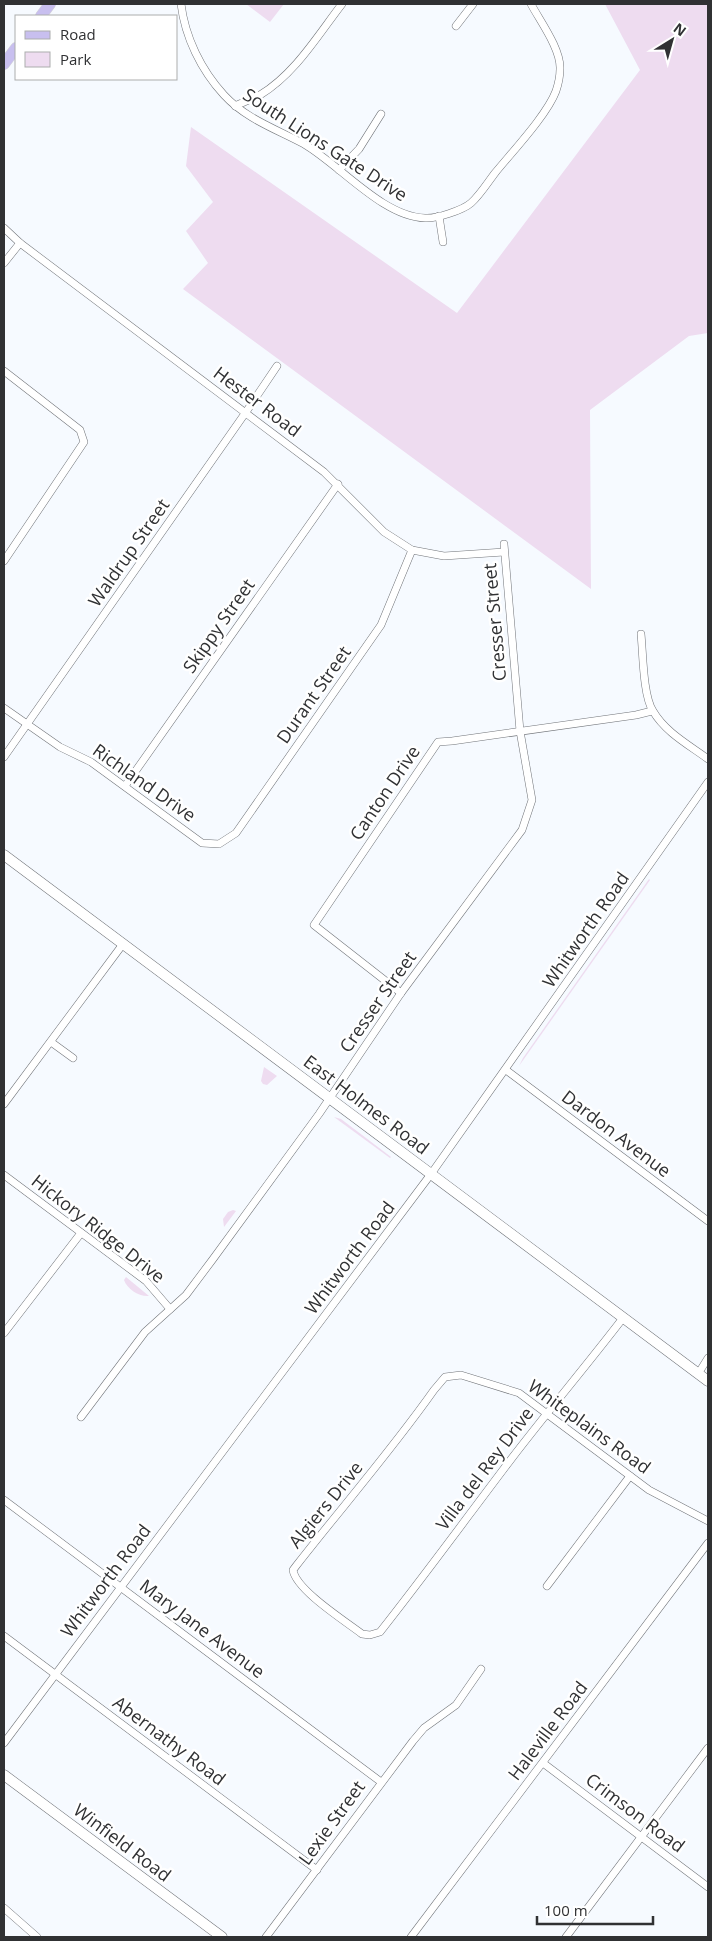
<svg xmlns="http://www.w3.org/2000/svg" width="712" height="1941" viewBox="0 0 712 1941" font-family="'Open Sans',sans-serif">
	<rect width="100%" height="100%" fill="#f6faff"/>
	<g fill="#eedcf0">
		<path d="M246 4H284L270 22Z"/>
		<path d="M605 4H708V333L689 336 590 410 591 589 183 289 208 263 186 231 213 202 186 166 191 127 457 313 640 70Z"/>
		<path d="M649 879 650 880 519 1066 523 1058Z"/>
		<path d="M264 1067 277 1076 267 1085 263 1084 261 1081Z"/>
		<path d="M334 1117 341 1119 391 1157 390 1158Z"/>
		<path d="M233 1210 236 1211 224 1227 223 1219 228 1212Z"/>
		<path d="M126 1277 149 1296C139 1297 127 1289 124 1280Z"/>
	</g>
	<g fill="none" stroke-linecap="round" stroke-linejoin="round">
		<defs>
			<g id="street">
				<path d="M181 4C185 37 201 70 224 95 246 119 276 129 304 144 340 165 383 217 425 218 436 219 463 210 471 203 480 195 488 182 495 173 512 152 547 115 556 91 558 85 560 75 560 69 561 49 540 21 531 4"/>
				<path d="M456 26 473 4"/>
				<path d="M235 106C243 102 252 99 260 95 295 74 318 35 342 4"/>
				<path d="M339 170 359 149 381 114"/>
				<path d="M439 216 443 242"/>
				<path d="M4 228 20 243 324 472 384 532 412 550 444 556 504 552"/>
				<path d="M4 263 20 243"/>
				<path d="M4 371 80 430 84 442 4 561"/>
				<path d="M641 634C643 653 643 696 653 711 665 732 689 745 708 759"/>
				<path d="M4 708 60 747 91 762 202 843 219 844 236 833 381 625 412 550"/>
				<path d="M4 757 246 412 277 366"/>
				<path d="M125 786 338 484"/>
				<path d="M401 993 314 925 438 742 452 741 636 715 652 711"/>
				<path d="M51 1042 73 1058"/>
				<path d="M506 1070 708 1221"/>
				<path d="M4 1104 123 944"/>
				<path d="M4 1175 146 1281 170 1309"/>
				<path d="M623 1318C587 1365 548 1411 512 1458 468 1516 425 1575 380 1632L370 1635 362 1634C345 1621 296 1590 293 1570L296 1566C342 1507 391 1451 434 1390L445 1377 461 1375 519 1393 649 1490 708 1521"/>
				<path d="M4 1333 81 1233"/>
				<path d="M698 1374 708 1358"/>
				<path d="M81 1417 145 1332 186 1295 213 1259 319 1114 401 993 522 830 532 800 520 731 504 544"/>
				<path d="M4 1500 381 1782"/>
				<path d="M547 1586 630 1476"/>
				<path d="M4 1636 317 1870"/>
				<path d="M4 1743 431 1174 708 782"/>
				<path d="M543 1763 708 1887"/>
				<path d="M4 1908 37 1937"/>
				<path d="M266 1937 413 1741 424 1728 456 1705 481 1669"/>
				<path d="M411 1937 708 1543"/>
				<path d="M566 1937 708 1748"/>
			</g>
			<g id="secondary">
				<path d="M4 855 708 1381"/>
				<path d="M4 1775 222 1937"/>
			</g>
			<g id="primary">
				<path d="M41 16 50 4"/>
				<path d="M4 64 16 48"/>
			</g>
		</defs>
		<use href="#street" stroke="#717479" stroke-width="8"/>
		<use href="#secondary" stroke="#717479" stroke-width="11"/>
		<use href="#primary" stroke="#d6d6d6" stroke-width="12"/>
		<use href="#street" stroke="#fff" stroke-width="7"/>
		<use href="#secondary" stroke="#fff" stroke-width="10"/>
		<use href="#primary" stroke="#c8bfef" stroke-width="11"/>
	</g>
	<g text-anchor="middle" stroke-width="5" stroke-linejoin="round" paint-order="stroke">
		<g font-size="18" fill="#303133" stroke="#fff">
			<text transform="translate(325 145) rotate(33)" y="6">South Lions Gate Drive</text>
			<text transform="translate(257 402) rotate(37)" y="6">Hester Road</text>
			<text transform="translate(129 553) rotate(-55)" y="6">Waldrup Street</text>
			<text transform="translate(495 622) rotate(-95)" y="6">Cresser Street</text>
			<text transform="translate(219 626) rotate(-55)" y="6">Skippy Street</text>
			<text transform="translate(314 695) rotate(-55)" y="6">Durant Street</text>
			<text transform="translate(144 783) rotate(35)" y="6">Richland Drive</text>
			<text transform="translate(385 793) rotate(-56)" y="6">Canton Drive</text>
			<text transform="translate(586 930) rotate(-55)" y="6">Whitworth Road</text>
			<text transform="translate(378 1002) rotate(-55)" y="6">Cresser Street</text>
			<text transform="translate(366 1105) rotate(37)" y="6">East Holmes Road</text>
			<text transform="translate(616 1134) rotate(37)" y="6">Dardon Avenue</text>
			<text transform="translate(98 1229) rotate(38)" y="6">Hickory Ridge Drive</text>
			<text transform="translate(350 1258) rotate(-53)" y="6">Whitworth Road</text>
			<text transform="translate(589 1427) rotate(36)" y="6">Whiteplains Road</text>
			<text transform="translate(485 1469) rotate(-53)" y="6">Villa del Rey Drive</text>
			<text transform="translate(326 1505) rotate(-51)" y="6">Algiers Drive</text>
			<text transform="translate(106 1581) rotate(-53)" y="6">Whitworth Road</text>
			<text transform="translate(202 1629) rotate(37)" y="6">Mary Jane Avenue</text>
			<text transform="translate(548 1731) rotate(-53)" y="6">Haleville Road</text>
			<text transform="translate(169 1741) rotate(37)" y="6">Abernathy Road</text>
			<text transform="translate(635 1813) rotate(37)" y="6">Crimson Road</text>
			<text transform="translate(332 1823) rotate(-54)" y="6">Lexie Street</text>
			<text transform="translate(122 1843) rotate(37)" y="6">Winfield Road</text>
		</g>
	</g>
	<rect width="712" height="1941" fill="none" stroke="#303133" stroke-width="10"/>
	<rect x="15" y="15" width="162" height="65" fill="#ffffff" stroke="#acadad"/>
	<rect x="25" y="31" width="25" height="8" fill="#c8bfef" stroke="#acadad"/>
	<text x="60" y="40" font-size="15" fill="#303133">Road</text>
	<rect x="25" y="52" width="25" height="15" fill="#eedcf0" stroke="#acadad"/>
	<text x="60" y="65" font-size="15" fill="#303133">Park</text>
	<g transform="translate(672 40) rotate(37)" stroke="#ffffff" stroke-width="4" paint-order="stroke">
	<path d="M0-4L9 19L0 12L-9 19Z" fill="#303133"/>
	<text y="-8" font-size="14" font-weight="bold" text-anchor="middle" fill="#303133">N</text>
	</g>
	<path d="M537 1916v8h116v-8" fill="none" stroke="#303133" stroke-width="2.5"/>
	<text x="544" y="1916" font-size="15" fill="#303133" stroke="#ffffff" stroke-width="4" paint-order="stroke">100 m</text>
</svg>
